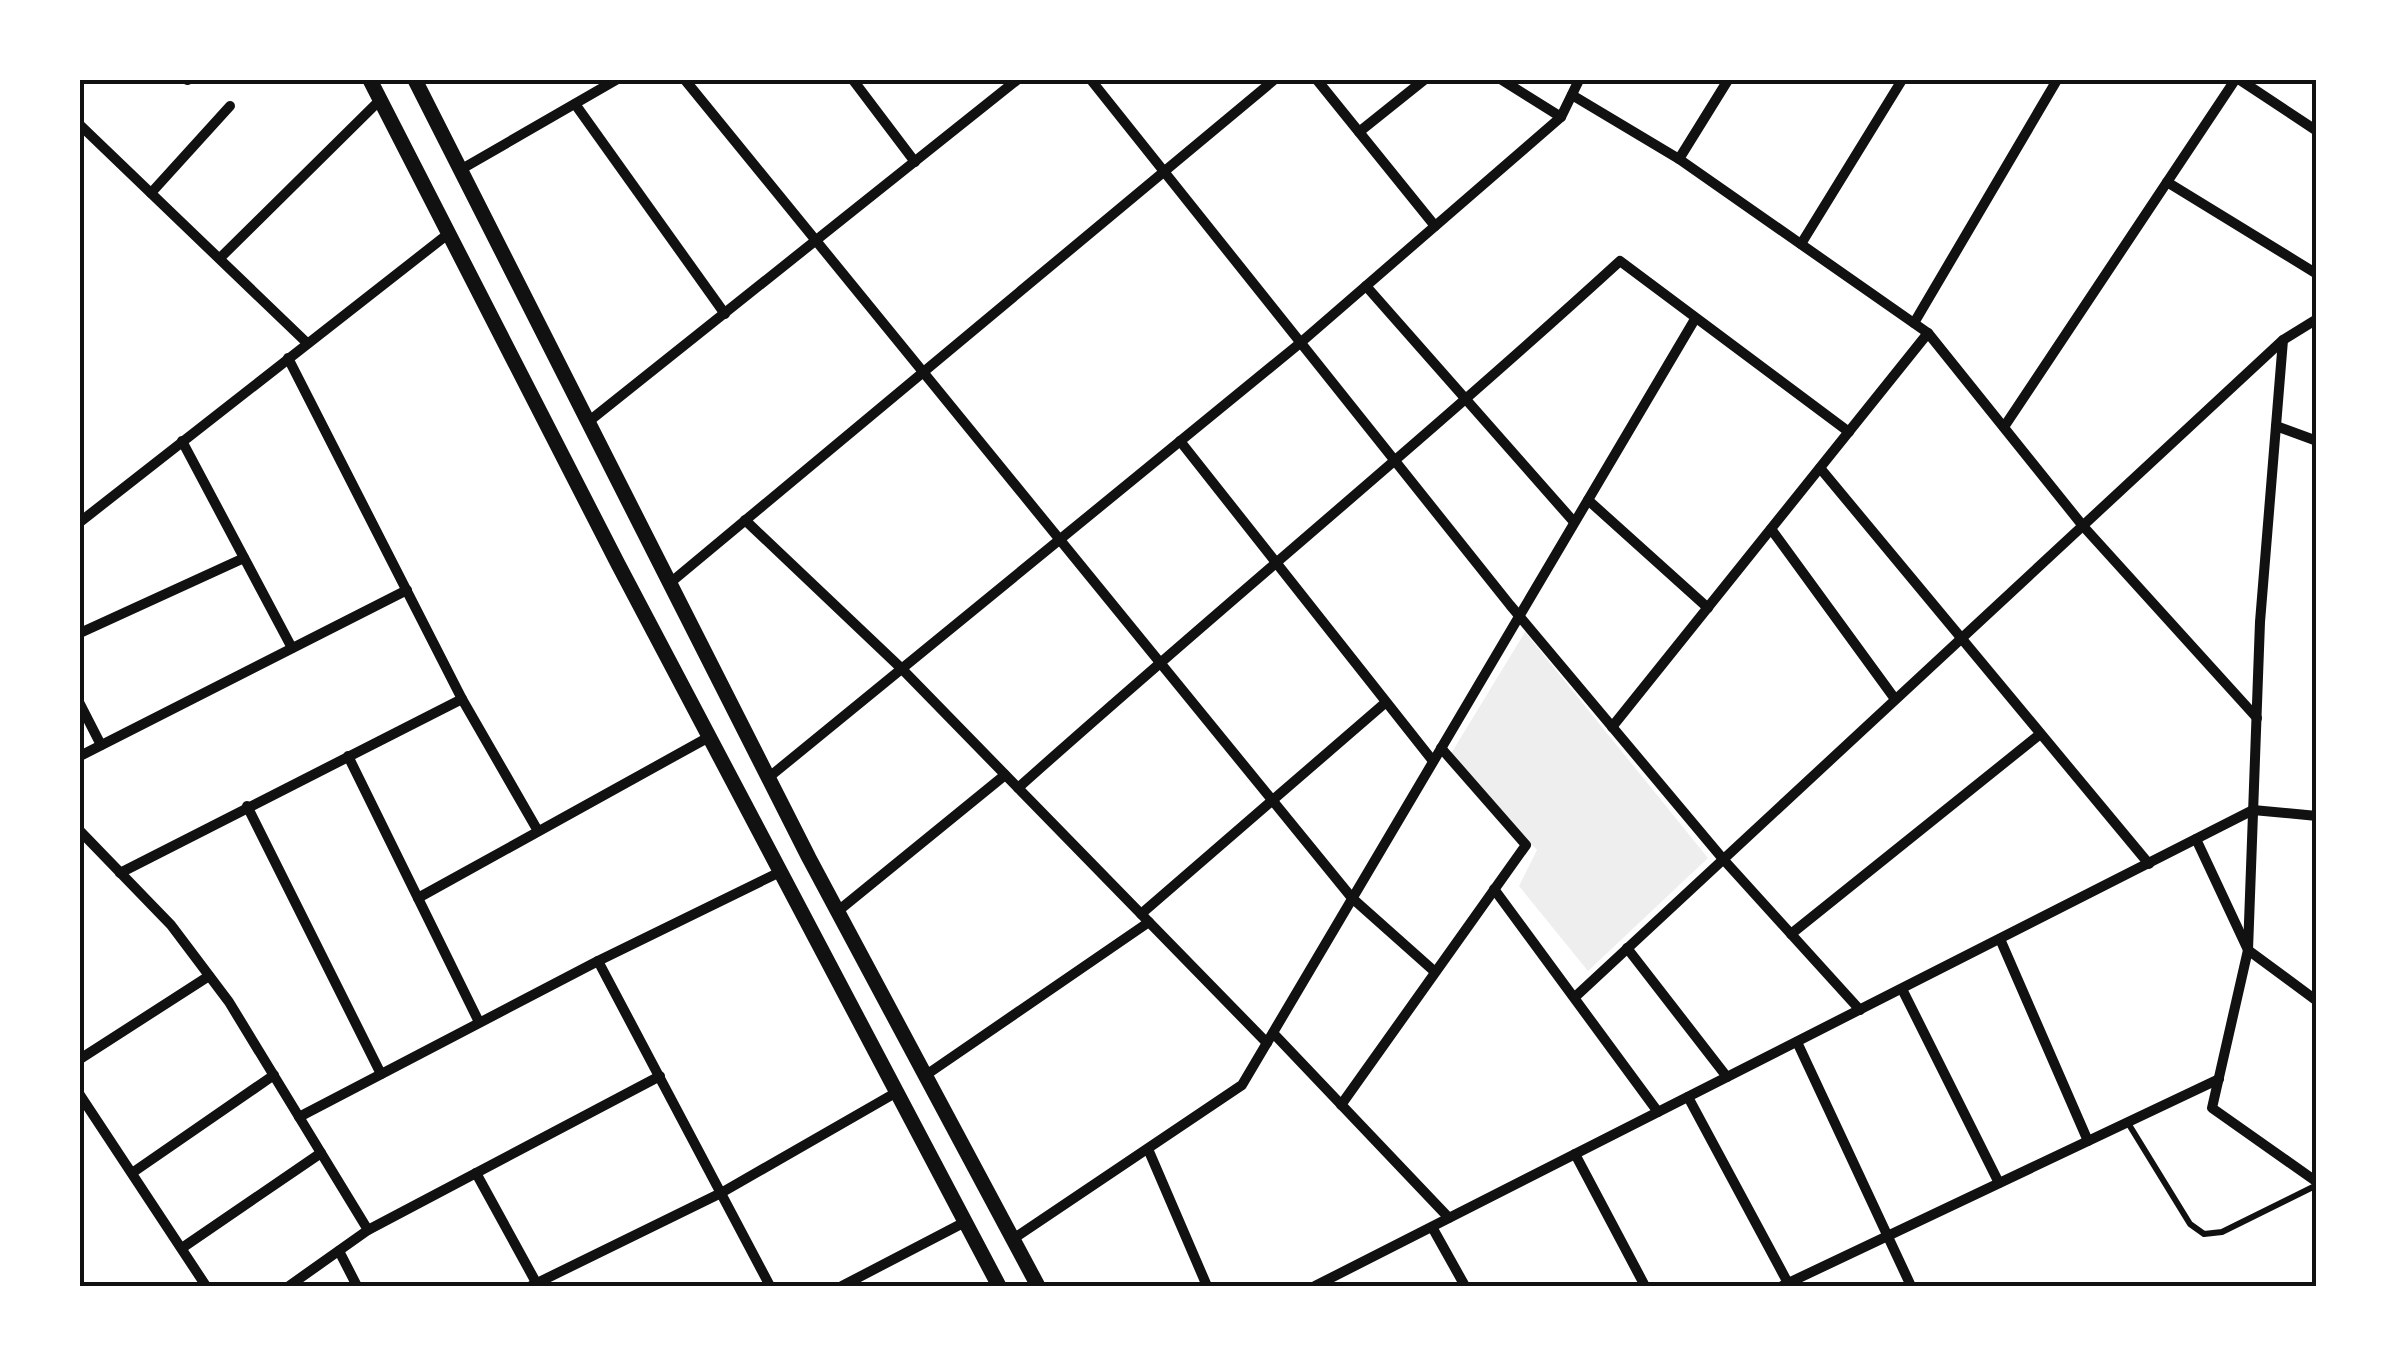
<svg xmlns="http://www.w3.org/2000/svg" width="2397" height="1366" viewBox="0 0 2397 1366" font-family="'Noto Sans',sans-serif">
	<rect width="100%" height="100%" fill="#fff"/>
	<path fill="#eee" d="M1525 632 1708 858 1588 971 1519 886 1537 850 1449 757Z"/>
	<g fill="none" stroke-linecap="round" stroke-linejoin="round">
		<path stroke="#111" stroke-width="6" d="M2128 1123 2190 1224 2204 1234 2222 1232 2317 1185"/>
		<g stroke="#111" stroke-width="10">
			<path d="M187 80H188"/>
			<path d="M685 80 1352 898 1434 971"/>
			<path d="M853 80 915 162"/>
			<path d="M1091 80 1510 605 1723 859 1860 1010"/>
			<path d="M1317 80 1435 226"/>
			<path d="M1502 80 1561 117"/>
			<path d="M2240 80 2317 131"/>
			<path d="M1572 95 1679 159 1928 333 2083 526 2257 718"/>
			<path d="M575 104 725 314"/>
			<path d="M80 125 307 343"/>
			<path d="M1359 132 1424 80"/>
			<path d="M1679 159 1728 80"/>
			<path d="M460 170 616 80"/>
			<path d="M2167 182 2317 274"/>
			<path d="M151 193 230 106"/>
			<path d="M1801 244 1902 80"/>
			<path d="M220 258 380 100"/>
			<path d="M1366 286 1574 522"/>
			<path d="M1914 323 2057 80"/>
			<path d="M2283 340 2260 622 2248 950 2212 1108 2317 1182"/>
			<path d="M288 358 462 699 538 831"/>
			<path d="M588 422 1017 80"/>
			<path d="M2276 426 2317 441"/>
			<path d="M2004 427 2235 80"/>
			<path d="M182 441 292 648"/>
			<path d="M1180 441 1433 761"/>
			<path d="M1820 468 2149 864"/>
			<path d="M1588 500 1708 608"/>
			<path d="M745 520 902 669 1267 1043"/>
			<path d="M80 522 448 234"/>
			<path d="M1771 529 1895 699"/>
			<path d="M670 583 1274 80"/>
			<path d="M80 633 244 558"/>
			<path d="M80 704 101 745"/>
			<path d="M1612 727 1928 333"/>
			<path d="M80 756 407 590"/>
			<path d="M348 756 479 1022"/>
			<path d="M768 778 1299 344 1561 117 1579 80"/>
			<path d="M1018 788C1217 610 1423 441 1620 261L1849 432"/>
			<path d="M247 806 381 1074"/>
			<path d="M80 831 171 925 229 1002 368 1230"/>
			<path d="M2196 839 2248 950 2317 1001"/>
			<path d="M120 873 462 699"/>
			<path d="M1494 889 1658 1112"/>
			<path d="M418 898 709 737"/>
			<path d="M838 911 1005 775"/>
			<path d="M1141 914 1385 703"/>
			<path d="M1791 934 2039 735"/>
			<path d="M2000 939 2088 1141"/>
			<path d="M1627 948 1727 1077"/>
			<path d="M598 961 770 1286"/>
			<path d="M1902 989 1999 1183"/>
			<path d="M1575 997 2283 340 2317 319"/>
			<path d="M1273 1033 1449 1218"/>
			<path d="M1797 1042 1911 1286"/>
			<path d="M80 1059 209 976"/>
			<path d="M926 1075 1149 922"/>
			<path d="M80 1095 206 1286"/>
			<path d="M1688 1097 1788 1283"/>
			<path d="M1341 1105 1526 845 1441 748"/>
			<path d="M299 1117 598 961 780 872"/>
			<path d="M1148 1149 1207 1286"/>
			<path d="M1575 1154 1645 1286"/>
			<path d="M132 1173 274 1075"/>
			<path d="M476 1173 538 1286"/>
			<path d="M1432 1227 1465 1286"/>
			<path d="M1013 1239 1242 1085 1695 319"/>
			<path d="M182 1248 321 1153"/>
			<path d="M339 1251 357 1286"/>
			<path d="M289 1286 368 1230 660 1076"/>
			<path d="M531 1286 721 1193 897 1092"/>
			<path d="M842 1286 965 1222"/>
			<path d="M1315 1286 2253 810 2317 816"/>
			<path d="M1782 1286 2219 1079"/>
		</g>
		<g stroke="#111" stroke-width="15">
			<path d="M370 80 618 564 999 1286"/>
			<path d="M415 80 809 858 1038 1286"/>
		</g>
	</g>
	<rect width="2397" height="1366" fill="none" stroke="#ffffff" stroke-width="165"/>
	<rect x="82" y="82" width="2232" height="1202" fill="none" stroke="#111" stroke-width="4"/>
</svg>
